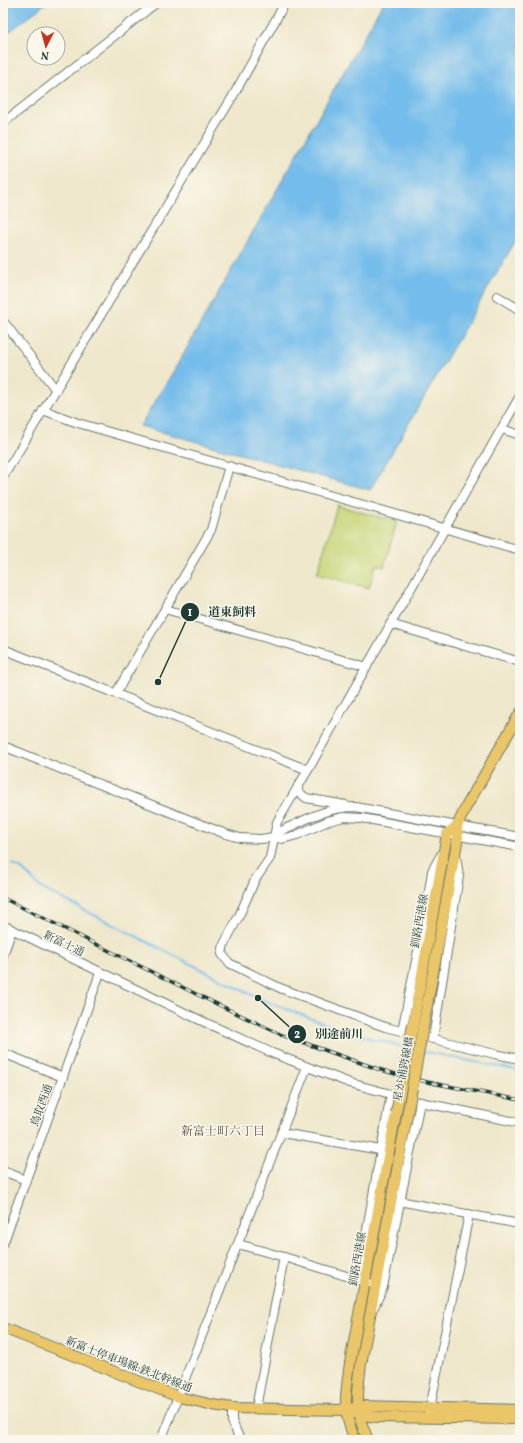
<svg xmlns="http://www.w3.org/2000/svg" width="523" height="1443" viewBox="0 0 523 1443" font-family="Vollkorn,'Noto Serif JP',serif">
	<rect width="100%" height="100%" fill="#fbf7ec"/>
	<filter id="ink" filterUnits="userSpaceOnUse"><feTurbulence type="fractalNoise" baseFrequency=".025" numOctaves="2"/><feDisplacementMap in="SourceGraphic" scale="8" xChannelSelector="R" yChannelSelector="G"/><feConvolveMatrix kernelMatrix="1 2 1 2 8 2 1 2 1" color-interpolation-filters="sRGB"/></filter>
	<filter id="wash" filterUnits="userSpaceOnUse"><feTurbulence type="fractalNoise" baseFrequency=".012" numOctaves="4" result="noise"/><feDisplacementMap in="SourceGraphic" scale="16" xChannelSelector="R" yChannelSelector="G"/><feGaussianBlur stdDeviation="0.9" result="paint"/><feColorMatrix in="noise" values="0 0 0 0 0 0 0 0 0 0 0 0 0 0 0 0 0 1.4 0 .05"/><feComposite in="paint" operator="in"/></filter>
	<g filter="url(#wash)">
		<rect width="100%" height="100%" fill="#eee7cb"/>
		<path fill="#c6d475" stroke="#728854" d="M337 505 397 522 384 567 376 565 369 588 317 574Z"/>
		<g fill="#73bceb" stroke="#497c90">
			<path d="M3 3H46L3 37Z"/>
			<path d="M383 3H520V233L370 490 140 426 176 367Z"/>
		</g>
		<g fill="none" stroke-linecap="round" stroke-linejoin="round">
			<g stroke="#73bceb" stroke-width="2">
				<path d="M12 864 22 869 41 888 258 998 346 1032 405 1047"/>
				<path d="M421 1051 520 1071"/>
			</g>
		</g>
	</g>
	<g filter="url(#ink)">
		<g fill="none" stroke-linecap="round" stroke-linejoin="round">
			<defs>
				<g id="minor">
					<path d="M3 123 156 3"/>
					<path d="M497 296 520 310"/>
					<path d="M3 321 56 390"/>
					<path d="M520 396 308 770 277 822 270 858 255 880 239 916 224 944 222 954 229 963 280 988 385 1027 495 1054 520 1059"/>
					<path d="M43 410 78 423 520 550"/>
					<path d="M502 429 520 435"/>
					<path d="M3 477 233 96 285 3"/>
					<path d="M165 609 367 667"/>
					<path d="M390 624 520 662"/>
					<path d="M3 649 308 770"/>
					<path d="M116 693 211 530 229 466"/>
					<path d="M3 746 205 826 226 834 240 838 261 839 274 837 282 839 297 835 328 821 344 817 362 818 520 847"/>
					<path d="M298 786 300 793 306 798 345 805"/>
					<path d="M274 836C281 830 287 828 296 824 316 814 334 807 356 807L457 826 520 837"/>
					<path d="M3 925 202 1021 272 1053 313 1069 350 1083 420 1102 520 1123"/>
					<path d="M3 955 12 930"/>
					<path d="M402 1031 426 911 432 871 442 853"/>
					<path d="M433 1039 459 876 456 856"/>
					<path d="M3 1053 63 1077"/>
					<path d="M282 1133 381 1150"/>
					<path d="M3 1171 26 1180"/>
					<path d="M399 1201 519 1224 520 1217"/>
					<path d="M3 1244 100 973"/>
					<path d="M238 1244 284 1257 376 1285"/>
					<path d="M361 1281 362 1257 391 1094"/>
					<path d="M374 1307 383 1287 420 1102"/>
					<path d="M232 1408V1421L240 1440"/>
					<path d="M256 1408 284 1257"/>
					<path d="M429 1413 469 1214"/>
					<path d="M161 1440 307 1067"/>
				</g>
				<g id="major">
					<path d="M413 1025 447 834 457 826 466 807 520 713"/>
					<path d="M423 1027 458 837 457 826"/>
					<path d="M3 1328 179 1397 213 1405 232 1408 346 1410 359 1415 378 1417 520 1419"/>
					<path d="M354 1408 359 1406 520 1410"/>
					<path d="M355 1440C351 1430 347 1420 346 1410 345 1394 348 1378 350 1363L396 1113"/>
					<path d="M368 1440C365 1432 361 1424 359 1415 356 1399 359 1381 361 1364L407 1116"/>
				</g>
			</defs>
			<use href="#minor" stroke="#677869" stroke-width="10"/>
			<use href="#major" stroke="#677869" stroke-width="12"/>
			<use href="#minor" stroke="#fff" stroke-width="8"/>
			<use href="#major" stroke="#eac669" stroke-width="10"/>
			<defs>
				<path id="rail" d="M3 898 196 994 282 1035 378 1069 399 1075 427 1082 520 1100"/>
			</defs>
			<use href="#rail" stroke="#1f3d34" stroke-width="3.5"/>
			<use href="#rail" stroke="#fbf7ec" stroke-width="2" stroke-dasharray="6" stroke-linecap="butt"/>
			<defs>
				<g id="major-bridge">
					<path d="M396 1113 413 1025"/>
					<path d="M407 1116 423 1027"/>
				</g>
			</defs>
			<use href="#major-bridge" stroke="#677869" stroke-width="12" stroke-linecap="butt"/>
			<use href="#major-bridge" stroke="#eac669" stroke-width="10"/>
		</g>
	</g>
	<g text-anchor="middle" stroke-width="3" stroke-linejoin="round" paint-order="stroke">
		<g font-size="11" fill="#1f3d34" stroke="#fbf7ec">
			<text transform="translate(419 921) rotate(-80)" y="4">釧路西港線</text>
			<text transform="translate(64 943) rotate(26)" y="4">新富士通</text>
			<text transform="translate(403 1069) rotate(-79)" y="4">星が浦跨線橋</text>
			<text transform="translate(41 1105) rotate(-70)" y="4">鳥取西通</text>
			<text transform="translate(357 1259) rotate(-80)" y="4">釧路西港線</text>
			<text transform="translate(129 1364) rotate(21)" y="4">新富士停車場線:鉄北幹線通</text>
		</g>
		<g font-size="12" fill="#625b50" stroke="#fbf7ec">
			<text x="223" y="1135">新富士町六丁目</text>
		</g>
	</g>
	<path fill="none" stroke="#1f3d34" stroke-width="1.5" d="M158 682L190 612M258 998L297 1034"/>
	<g fill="#1f3d34" stroke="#fbf7ec" stroke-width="1.5">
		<circle cx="158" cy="682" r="4"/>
		<circle cx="258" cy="998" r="4"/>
		<circle cx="190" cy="612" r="10"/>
		<circle cx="297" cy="1034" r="10"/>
	</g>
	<g font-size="12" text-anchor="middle" font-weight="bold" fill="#fff">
		<text x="190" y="616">1</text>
		<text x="297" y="1038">2</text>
	</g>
	<g font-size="12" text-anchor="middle" font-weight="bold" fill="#1f3d34" stroke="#fbf7ec" stroke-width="3" stroke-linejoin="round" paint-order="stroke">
		<text x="232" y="616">道東飼料</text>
		<text x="339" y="1038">別途前川</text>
	</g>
	<rect width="523" height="1443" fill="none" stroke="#fbf7ec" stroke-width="16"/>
	<g transform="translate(46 46) rotate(186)"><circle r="19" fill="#fbf7ec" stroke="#a3ada2"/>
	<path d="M0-3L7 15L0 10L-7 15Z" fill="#c8321e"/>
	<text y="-6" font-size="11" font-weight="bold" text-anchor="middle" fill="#1f3d34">N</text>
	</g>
</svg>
